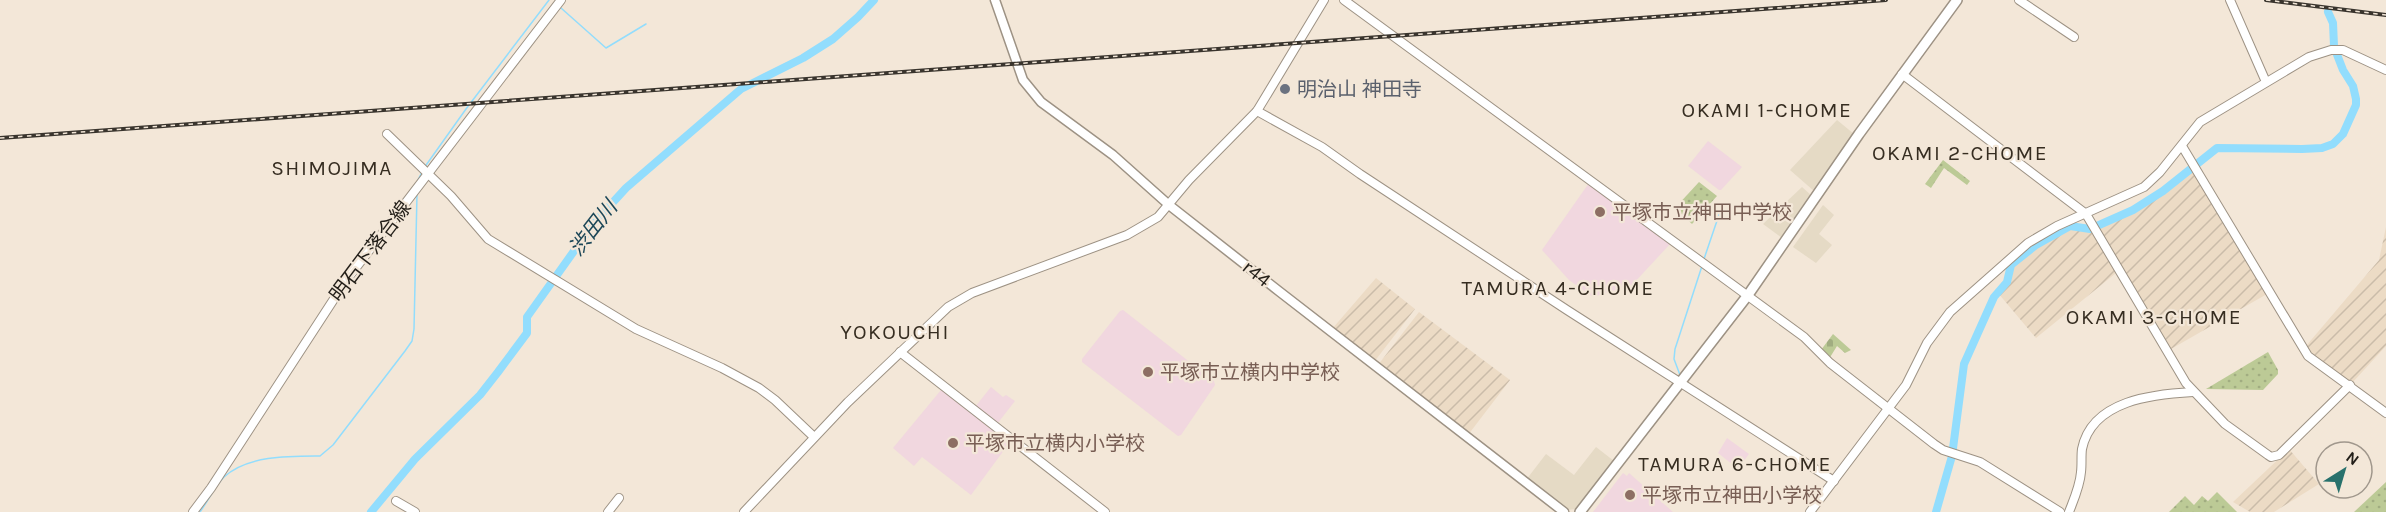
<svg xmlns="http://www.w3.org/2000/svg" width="2386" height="512" viewBox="0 0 2386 512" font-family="Karla,'Noto Sans JP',sans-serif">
	<defs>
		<pattern id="industrial-furrows" width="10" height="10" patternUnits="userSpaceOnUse" patternTransform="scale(1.5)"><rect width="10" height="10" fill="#ecdbc5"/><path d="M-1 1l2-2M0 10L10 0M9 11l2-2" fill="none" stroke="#cabca9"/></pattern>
		<pattern id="green-dots" width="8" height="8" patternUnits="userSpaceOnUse" patternTransform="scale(1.5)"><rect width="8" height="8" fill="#bcca96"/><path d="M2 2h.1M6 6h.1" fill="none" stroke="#a1ad81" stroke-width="1.8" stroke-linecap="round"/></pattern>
		<pattern id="cemetery-stones" width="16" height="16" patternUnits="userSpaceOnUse" patternTransform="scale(1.5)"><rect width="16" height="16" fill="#bcca96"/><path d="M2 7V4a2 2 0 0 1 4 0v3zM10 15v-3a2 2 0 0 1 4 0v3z" fill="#a1ad81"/></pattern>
	</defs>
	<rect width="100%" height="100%" fill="#f3e7d8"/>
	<g fill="#e5dac5">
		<path d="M1837 120 1854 134 1814 191 1790 170Z"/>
		<path d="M1802 187 1812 196 1782 238 1763 224Z"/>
		<path d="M1823 205 1834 215 1819 234 1832 245 1816 263 1793 247Z"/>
		<path d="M1596 447 1614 461 1576 509 1567 510 1526 480 1546 454 1574 475Z"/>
	</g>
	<g fill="url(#industrial-furrows)">
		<path d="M2193 167 2267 294 2171 349 2098 226 2133 210 2164 192Z"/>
		<path d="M2070 227 2092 231 2116 273 2036 338 1998 293 2008 281 2012 265 2036 245Z"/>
		<path d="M2386 227V346L2352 383 2317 359 2306 346 2379 260Z"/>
		<path d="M1376 278 1415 309 1374 362 1332 329Z"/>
		<path d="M1419 312 1510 380 1468 435 1378 365Z"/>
		<path d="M2289 449 2319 484 2274 512H2250L2233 502Z"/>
	</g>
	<g fill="#f1d7df">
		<path d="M1708 141 1742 167 1721 190H1719L1688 166Z"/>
		<path d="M1589 183 1671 243 1632 285 1593 297 1569 280 1542 250Z"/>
		<path d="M1123 310 1214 381 1215 385 1181 435 1178 436 1082 362V359L1120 311Z"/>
		<path d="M991 387 1003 397 1006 395 1015 401 997 424 975 407Z"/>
		<path d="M941 390 1010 442 971 495 922 457 914 466 893 448Z"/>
		<path d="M1727 438 1749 454 1738 469 1718 453Z"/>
		<path d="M1623 473 1627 476 1629 473 1673 512H1593Z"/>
	</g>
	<g fill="url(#green-dots)">
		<path d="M1943 160 1970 181 1967 185 1944 168 1931 188 1925 184Z"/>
		<path d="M1699 182 1717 196 1692 224 1675 208Z"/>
		<path d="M2268 352 2278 370V374L2263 390 2206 389Z"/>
		<path d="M2386 482V512H2354Z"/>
		<path d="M2217 492 2237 512H2169L2185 496 2194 505 2202 496 2208 501Z"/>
	</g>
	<path fill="url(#cemetery-stones)" d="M1833 334 1851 350 1845 353 1837 346 1829 359 1821 350Z"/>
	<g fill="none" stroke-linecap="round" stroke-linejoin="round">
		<g stroke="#92ddfd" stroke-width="1.5">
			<path d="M561 8 606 48 646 24"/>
			<path d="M424 168 466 109 549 0"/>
			<path d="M418 180 422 172"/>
			<path d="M1704 259 1723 203"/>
			<path d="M1680 375 1674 359 1675 349 1702 266"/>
			<path d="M200 512C208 501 215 486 224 477 248 455 291 456 320 456L333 445 405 351 412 341 414 329 417 194"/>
		</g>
		<g stroke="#92ddfd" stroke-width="8">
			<path d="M2328 12 2333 23 2334 46"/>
			<path d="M371 512 415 459 480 395 498 372 527 333V317L594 223 626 188 741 89 803 58 833 39 858 17 874 0"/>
			<path d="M1936 512 1952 456 1964 364 1994 297 2007 282 2011 265 2036 245 2070 226 2090 229 2133 210 2163 191 2217 148 2302 149 2322 148 2333 144 2343 134 2356 105V99L2353 86 2343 70 2336 52"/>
		</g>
		<defs>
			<g id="secondary">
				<path d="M1344 0 1804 337 1830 363 1934 444 1943 450 1980 462 2060 512"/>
				<path d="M2019 0 2074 37"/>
				<path d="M2230 0 2266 82"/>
				<path d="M1902 74 2086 214 2186 383 2225 424 2268 455 2271 457 2279 455 2350 385"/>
				<path d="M1257 111 1322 147 1360 174 1567 310 1834 481"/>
				<path d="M387 134 451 196 488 239 636 329 722 368 759 388 775 400 814 437"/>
				<path d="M2182 146 2308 356 2386 413"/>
				<path d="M900 352 1105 512"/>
				<path d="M396 501 415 512"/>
				<path d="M193 512 211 488 345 282 561 0"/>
				<path d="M608 512 619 498"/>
				<path d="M744 512 848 402 948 307 972 293 1127 235 1158 217 1189 180 1257 111 1324 0"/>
				<path d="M1810 512 1906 385 1927 343 1950 312 2028 243 2057 226 2144 187 2160 172 2200 122 2309 57 2331 50H2343L2386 70"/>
				<path d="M2069 512C2074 499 2080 486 2081 472 2082 464 2081 456 2082 449 2092 400 2154 394 2193 392"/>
			</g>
			<path id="primary" d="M995 0 1023 80 1041 102 1113 155 1169 205 1280 292 1564 512"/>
			<path id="highway" d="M1580 512 1748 295 1859 134 1957 0"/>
		</defs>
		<use href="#secondary" stroke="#9d9284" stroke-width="10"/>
		<use href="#primary" stroke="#9d9284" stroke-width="11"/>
		<use href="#highway" stroke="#9d9284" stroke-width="12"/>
		<use href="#secondary" stroke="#fff" stroke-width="8"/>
		<use href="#primary" stroke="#fff" stroke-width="8"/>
		<use href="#highway" stroke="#fff" stroke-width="9"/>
		<defs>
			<g id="rail">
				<path d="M2266 0 2386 15"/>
				<path d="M0 138 1886 0"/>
			</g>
		</defs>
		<use href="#rail" stroke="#39342d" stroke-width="4"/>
		<use href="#rail" stroke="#f3e7d8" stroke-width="1.5" stroke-dasharray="4.5" stroke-linecap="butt"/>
	</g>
	<circle fill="#6b7280" stroke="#f3e7d8" stroke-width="2" cx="1285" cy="89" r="6"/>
	<g fill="#8d6e63" stroke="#f3e7d8" stroke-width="2">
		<circle cx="1600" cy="212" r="6"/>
		<circle cx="1148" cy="372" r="6"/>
		<circle cx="953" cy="443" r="6"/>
		<circle cx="1630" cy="495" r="6"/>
	</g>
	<g text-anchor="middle" stroke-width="4.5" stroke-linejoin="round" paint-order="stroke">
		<g font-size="20" fill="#5b616d" stroke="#f3e7d8" text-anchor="start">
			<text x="1297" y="96">明治山 神田寺</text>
		</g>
		<g font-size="20" fill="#785e54" stroke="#f3e7d8" text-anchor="start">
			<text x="1612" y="219">平塚市立神田中学校</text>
			<text x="1160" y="379">平塚市立横内中学校</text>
			<text x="965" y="450">平塚市立横内小学校</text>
			<text x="1642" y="502">平塚市立神田小学校</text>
		</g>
		<g font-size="20" fill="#231f19" stroke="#f3e7d8">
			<text transform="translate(370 251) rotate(-53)" y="7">明石下落合線</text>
			<text transform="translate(1257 273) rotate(39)" y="7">r44</text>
		</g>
		<g font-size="21" letter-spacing="1.5" fill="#362d21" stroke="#f3e7d8">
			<text x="1767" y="117">OKAMI 1-CHOME</text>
			<text x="1960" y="160">OKAMI 2-CHOME</text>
			<text x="332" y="175">SHIMOJIMA</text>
			<text x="1558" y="295">TAMURA 4-CHOME</text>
			<text x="2154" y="324">OKAMI 3-CHOME</text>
			<text x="895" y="339">YOKOUCHI</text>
			<text x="1735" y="471">TAMURA 6-CHOME</text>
		</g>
		<g font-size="21" font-style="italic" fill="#1c4758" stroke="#f3e7d8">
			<text transform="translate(593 228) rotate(-52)" y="7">渋田川</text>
		</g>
	</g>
	<g transform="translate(2344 470) rotate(37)"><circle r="28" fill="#f3e7d8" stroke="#a0978c" stroke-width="1.5"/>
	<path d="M0-4.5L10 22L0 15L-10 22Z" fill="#28716c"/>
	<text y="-9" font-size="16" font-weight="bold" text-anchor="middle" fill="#231f19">N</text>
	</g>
</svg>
